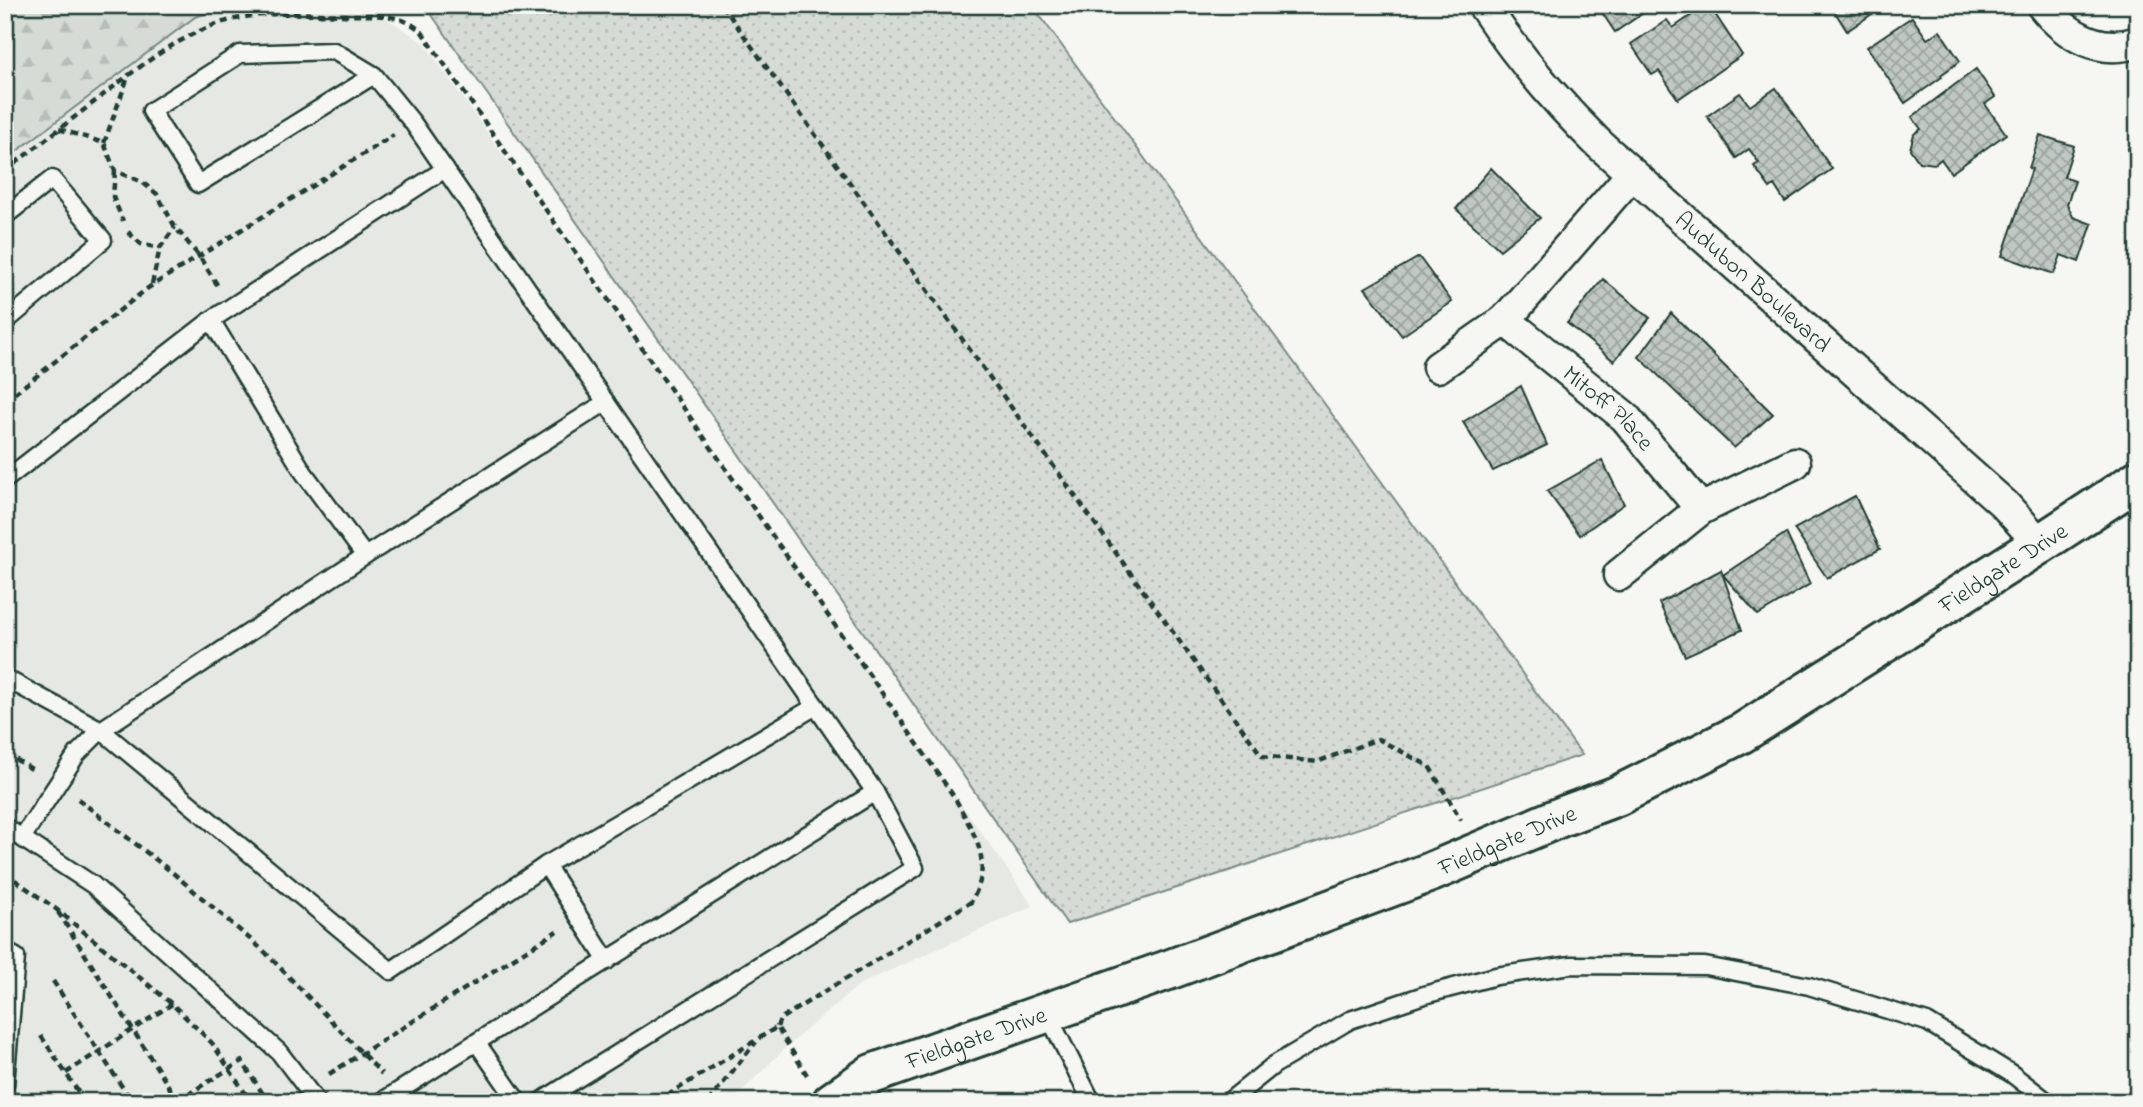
<svg xmlns="http://www.w3.org/2000/svg" width="2143" height="1107" viewBox="0 0 2143 1107" font-family="'Indie Flower',sans-serif">
	<defs>
		<pattern id="grass-dots" width="8" height="8" patternUnits="userSpaceOnUse" patternTransform="scale(1.75)"><rect width="8" height="8" fill="#d6dbd6"/><path d="M2 2h.1M6 6h.1" fill="none" stroke="#b7bdb8" stroke-width="1.8" stroke-linecap="round"/></pattern>
		<pattern id="forest-firs" width="22" height="20" patternUnits="userSpaceOnUse" patternTransform="scale(1.75)"><rect width="22" height="20" fill="#d6dbd6"/><path d="M5 1l3.5 6h-7zM16 11l3.5 6h-7z" fill="#b7bdb8"/></pattern>
		<pattern id="building-cross-hatch" width="8" height="8" patternUnits="userSpaceOnUse" patternTransform="scale(1.75)"><rect width="8" height="8" fill="#c1c8c3"/><path d="M0 0l8 8M0 8l8-8" fill="none" stroke="#9ca49f"/></pattern>
	</defs>
	<rect width="100%" height="100%" fill="#f6f6f2"/>
	<filter id="ink" filterUnits="userSpaceOnUse"><feTurbulence type="fractalNoise" baseFrequency=".0143" numOctaves="2"/><feDisplacementMap in="SourceGraphic" scale="14" xChannelSelector="R" yChannelSelector="G"/><feConvolveMatrix kernelMatrix="1 2 1 2 8 2 1 2 1" color-interpolation-filters="sRGB"/></filter>
	<g filter="url(#ink)">
		<path fill="#e6e8e4" d="M232 5H345L377 12 424 43 1033 906 860 984 786 1047 731 1102H5V160L195 17Z"/>
		<path fill="url(#grass-dots)" stroke="#7a8c85" stroke-width="2" d="M425 5H1032L1582 755 1067 924Z"/>
		<path fill="url(#forest-firs)" stroke="#7a8c85" stroke-width="2" d="M5 5H232L195 17 5 160Z"/>
		<g fill="url(#building-cross-hatch)" stroke="#1f3d34" stroke-width="2">
			<path d="M1597 5H1655L1615 32Z"/>
			<path d="M1706 5H1709L1742 55 1678 99 1659 71 1652 75 1631 44 1667 20 1673 28Z"/>
			<path d="M1834 5H1885L1847 31 1833 9 1835 7Z"/>
			<path d="M1912 17 1927 39 1940 31 1960 61 1941 75 1942 77 1905 103 1867 47Z"/>
			<path d="M1976 69 1995 97 1985 104 2006 134 1951 173 1941 159 1935 164 1919 162 1910 149 1914 134 1921 129 1912 117Z"/>
			<path d="M1776 88 1832 169 1785 202 1774 185 1770 188 1754 166 1759 163 1749 149 1736 158 1707 116 1740 93 1750 106Z"/>
			<path d="M2040 135 2074 146 2064 177 2075 181 2067 204 2073 217 2092 224 2079 262 2061 255 2054 274 2002 256 2032 169 2029 168Z"/>
			<path d="M2138 147V184L2133 185 2128 148Z"/>
			<path d="M1491 168 1540 218 1500 250 1456 209Z"/>
			<path d="M1419 257 1452 302 1402 336 1365 288Z"/>
			<path d="M1603 279 1650 318 1614 361 1567 323Z"/>
			<path d="M1671 313 1773 414 1734 448 1639 357Z"/>
			<path d="M1521 386 1547 445 1493 471 1463 422Z"/>
			<path d="M1602 460 1624 504 1580 535 1547 491Z"/>
			<path d="M1855 496 1880 549 1827 578 1794 529Z"/>
			<path d="M1786 533 1810 584 1758 615 1723 575Z"/>
			<path d="M1721 570 1742 630 1685 656 1659 603Z"/>
		</g>
		<g fill="none" stroke-linecap="round" stroke-linejoin="round">
			<defs>
				<g id="lane">
					<path d="M374 75 198 184 151 111 240 54 334 51 374 75 413 123 875 792 381 1102"/>
					<path d="M5 216 52 179 103 240 5 322"/>
					<path d="M211 320 304 473 365 556"/>
					<path d="M5 480 211 320 445 169"/>
					<path d="M5 678 101 730 391 971 546 865 607 961"/>
					<path d="M5 827 93 885 279 1052 317 1102"/>
					<path d="M22 838 77 754 101 730 365 556 606 402"/>
					<path d="M546 865 816 706"/>
					<path d="M5 951 16 957 5 1084"/>
					<path d="M1047 1013 1092 1102"/>
					<path d="M477 1043 518 1102"/>
					<path d="M540 1102 915 868 875 792"/>
					<path d="M1228 1102 1274 1065 1350 1020 1424 995 1496 976 1571 965 1705 966 1809 986 1927 1022 2012 1074 2048 1102"/>
				</g>
				<g id="street">
					<path id="s1" d="M1483 5C1518 57 1554 100 1599 144L2004 504 2040 544"/>
					<path d="M2042 5C2067 36 2099 55 2138 42"/>
					<path id="s2" d="M1505 320 1625 417 1701 509"/>
					<path d="M1438 367 1505 320 1632 174"/>
					<path d="M1619 575 1701 509 1795 463"/>
				</g>
				<g id="secondary">
					<path id="s3" d="M832 1102 872 1074 1171 969 1431 872 1563 816 1617 796 1742 733 2040 544 2138 480"/>
				</g>
			</defs>
			<use href="#lane" stroke="#1f3d34" stroke-width="21"/>
			<use href="#street" stroke="#1f3d34" stroke-width="35"/>
			<use href="#secondary" stroke="#1f3d34" stroke-width="44"/>
			<g stroke="#1f3d34" stroke-width="4.5" stroke-dasharray="7 5" stroke-linecap="butt">
				<path d="M722 5 1262 756 1317 762 1378 739 1429 766 1461 820"/>
				<path d="M59 129 104 143 115 171 142 182 157 194 175 227 199 256 218 286"/>
				<path d="M104 143 129 74"/>
				<path d="M5 171C36 147 67 123 98 99 135 70 175 38 220 23 258 11 303 13 342 15 372 16 399 11 422 32L955 798C974 835 995 861 971 902L780 1019 777 1027"/>
				<path d="M115 171 113 197 123 221"/>
				<path d="M128 232 141 244 160 248"/>
				<path d="M152 284 160 248 175 227"/>
				<path d="M5 401 148 288 394 135"/>
				<path d="M5 753 35 771"/>
				<path d="M78 799 173 873 265 952 382 1074"/>
				<path d="M5 873 56 909 172 1004 212 1043 251 1102"/>
				<path d="M58 912 178 1101"/>
				<path d="M53 981 132 1102"/>
				<path d="M41 1036 85 1102"/>
				<path d="M66 1073 172 1004"/>
				<path d="M329 1074 557 931"/>
				<path d="M177 1101 242 1061 268 1102"/>
				<path d="M469 1102 484 1094"/>
				<path d="M657 1102 777 1027 807 1075"/>
				<path d="M708 1102 756 1042"/>
			</g>
			<use href="#lane" stroke="#f6f6f2" stroke-width="16"/>
			<use href="#street" stroke="#f6f6f2" stroke-width="30"/>
			<use href="#secondary" stroke="#f6f6f2" stroke-width="38"/>
		</g>
	</g>
	<g text-anchor="middle" stroke-width="5" stroke-linejoin="round" paint-order="stroke">
		<g font-size="24" fill="#1f3d34" stroke="#f6f6f2">
			<text dy="8" stroke="none"><textPath href="#s1" startOffset="388">Audubon Boulevard</textPath></text>
			<text dy="8" stroke="none"><textPath href="#s2" startOffset="136">Mitoff Place</textPath></text>
			<text dy="8" stroke="none"><textPath href="#s3" startOffset="1293">Fieldgate Drive</textPath></text>
			<text dy="8" stroke="none"><textPath href="#s3" startOffset="726">Fieldgate Drive</textPath></text>
			<text dy="8" stroke="none"><textPath href="#s3" startOffset="159">Fieldgate Drive</textPath></text>
		</g>
	</g>
	<rect width="2143" height="1107" fill="none" stroke="#f6f6f2" stroke-width="28"/>
	<rect x="14" y="14" width="2115" height="1079" fill="none" stroke="#1f3d34" stroke-width="2.5" filter="url(#ink)"/>
</svg>
